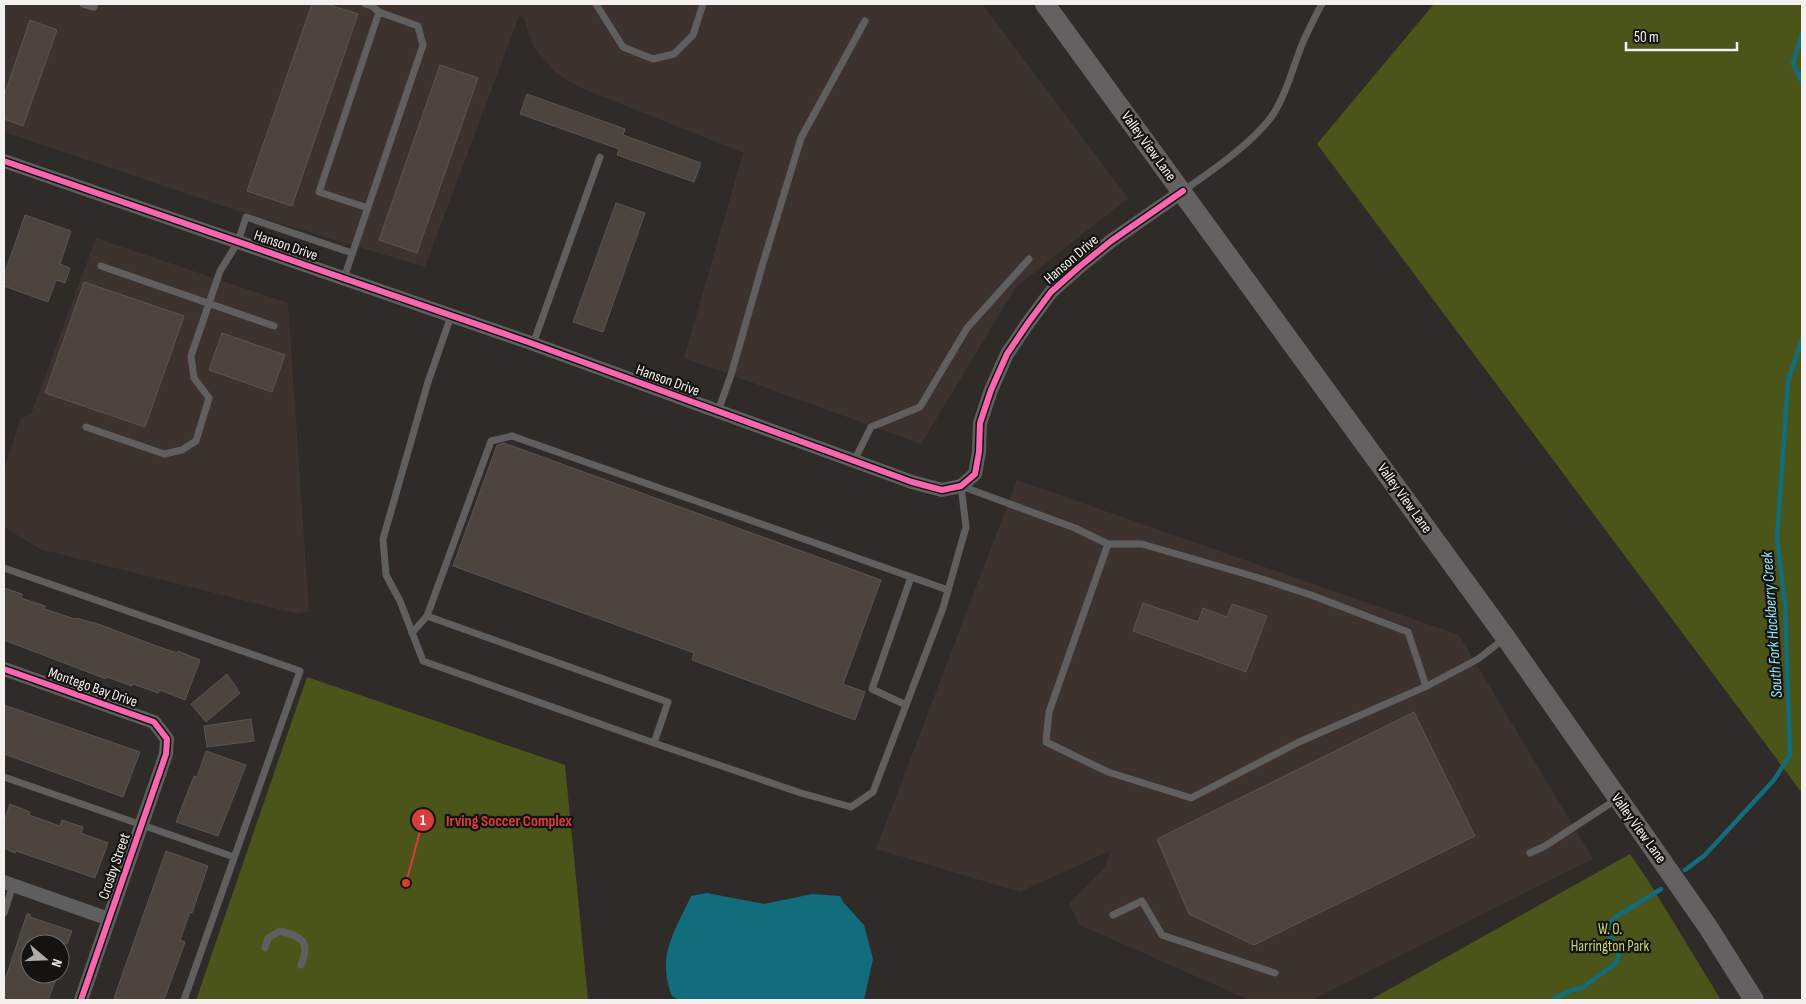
<svg xmlns="http://www.w3.org/2000/svg" width="1806" height="1004" viewBox="0 0 1806 1004" font-family="'Sofia Sans Condensed',sans-serif">
	<rect width="100%" height="100%" fill="#2e2b29"/>
	<g fill="#3c332e">
		<path d="M4 4H982L1128 198 1016 287 921 444 684 358 743 153 578 87 555 72 533 46 524 18 519 16 425 267 232 209 4 132Z"/>
		<path d="M96 238 288 303 309 611 298 614 40 549 4 527V470L21 418 31 414Z"/>
		<path d="M1017 480 1459 635 1593 859 1312 1000H1249L1080 925 1069 904 1105 867 1110 851 1020 892 876 849Z"/>
	</g>
	<g fill="#4b5419">
		<path d="M1434 4H1802V793L1317 144Z"/>
		<path d="M307 677 565 765 588 1000H196Z"/>
		<path d="M1630 854 1649 882 1721 1000H1370Z"/>
	</g>
	<path fill="#116d7b" d="M707 893 764 904 812 894 840 896 844 903 864 925 873 959 864 1000H679L672 996C656 955 675 932 691 896Z"/>
	<g fill="none" stroke-linecap="round" stroke-linejoin="round">
		<g stroke="#116d7b" stroke-width="4.5">
			<path d="M1802 33 1793 64 1802 82"/>
			<path d="M1685 870 1705 855 1774 780 1790 755 1785 604 1777 538 1788 381 1802 339"/>
			<path d="M1552 1000 1569 991 1582 988 1616 963 1619 954 1606 929 1614 918 1661 889"/>
		</g>
	</g>
	<g fill="#4b453e" stroke="#575553">
		<path d="M312 4H327L358 14 292 206 247 191Z"/>
		<path d="M30 20 57 30 23 126 4 119V96Z"/>
		<path d="M440 65 478 78 417 253 379 240Z"/>
		<path d="M527 94 625 129 623 135 701 163 694 182 617 155 619 149 520 114Z"/>
		<path d="M616 203 645 213 603 332 573 322Z"/>
		<path d="M25 215 71 231 60 264 70 268 65 283 56 280 48 302 4 286V275Z"/>
		<path d="M84 282 184 316 145 427 45 393Z"/>
		<path d="M222 333 285 355 272 392 209 370Z"/>
		<path d="M504 443 881 580 843 684 865 692 855 720 692 660 694 653 453 566 497 445Z"/>
		<path d="M4 588 22 594 21 598 45 606V609L75 619 76 618 101 625 151 644 177 653 178 651 200 660 185 700 160 690 158 693 133 684 132 686 107 677 106 679 4 640Z"/>
		<path d="M1143 603 1198 622 1203 608 1227 617 1232 604 1267 616 1246 672 1133 631Z"/>
		<path d="M227 674 240 693 206 722 191 704Z"/>
		<path d="M4 705 140 752 123 797 4 754Z"/>
		<path d="M1414 712 1475 836 1254 945 1189 914 1157 839Z"/>
		<path d="M251 719 254 741 207 747 204 726Z"/>
		<path d="M206 751 246 765 218 836 176 822 194 776 197 777Z"/>
		<path d="M10 804 30 812 29 815 60 826 62 820 83 827 81 833 108 843 95 878 16 851 15 853 4 848V821Z"/>
		<path d="M166 851 208 866 192 913 190 912 180 940 185 942 164 1000H121L114 998Z"/>
		<path d="M27 914H30V917L72 931 67 944H30V974H58L48 1000H4V983Z"/>
	</g>
	<g fill="none" stroke-linecap="round" stroke-linejoin="round">
		<g stroke="#605f5f" stroke-width="7">
			<path d="M83 4 94 7 95 4"/>
			<path d="M365 4 372 6 379 12"/>
			<path d="M596 4 623 47 653 59 674 54 693 35 703 4"/>
			<path d="M1183 191C1210 172 1256 141 1274 113 1288 91 1293 66 1303 42 1309 29 1315 16 1322 4"/>
			<path d="M101 266 274 326"/>
			<path d="M344 278 423 45 418 26 379 12 319 192 368 208"/>
			<path d="M451 316 428 382 383 539 386 575 400 601 423 661 654 743 801 793 851 807 873 792 943 608 966 527 961 486 1075 528 1108 544"/>
			<path d="M533 344 600 157"/>
			<path d="M718 411 731 375 763 263 801 138 865 21"/>
			<path d="M86 427 164 454 182 450 196 441 209 398 194 378 191 356 220 271 238 242 246 217 352 253"/>
			<path d="M854 461 871 427 920 407 967 328 1029 259"/>
			<path d="M4 568 300 671 184 1000"/>
			<path d="M427 616 668 702 654 743"/>
			<path d="M412 633 427 616 491 441 512 436 948 590"/>
			<path d="M1426 686 1408 632 1311 595 1259 578 1142 544H1108L1049 712 1046 742 1108 772 1191 798 1299 742 1427 686 1478 659 1505 638"/>
			<path d="M906 705 872 689 911 577"/>
			<path d="M4 777 234 857"/>
			<path d="M1530 853 1545 846 1617 799"/>
			<path d="M4 913 13 885"/>
			<path d="M1113 915 1142 901 1162 935 1275 973"/>
			<path d="M265 948 268 938 280 931C302 937 311 941 301 965"/>
		</g>
		<g stroke="#605f5f" stroke-width="14">
			<path d="M4 161 528 342 912 482 942 490 961 486 975 474 979 452 980 423 991 390 1007 354 1028 323 1051 292 1079 267 1111 241 1183 191"/>
			<path d="M4 669 154 722 167 739 166 754 81 1000"/>
			<path d="M4 882 109 919"/>
		</g>
		<path stroke="#636161" stroke-width="20" d="M1045 4 1506 638 1708 927 1754 1000"/>
		<defs>
			<g id="cycleway">
				<path d="M4 161 528 342 912 482 942 490 961 486 975 474 979 452 980 423 991 390 1007 354 1028 323 1051 292 1079 267 1111 241 1183 191"/>
				<path d="M4 669 154 722 167 739 166 754 81 1000"/>
			</g>
		</defs>
		<use href="#cycleway" stroke="#151312" stroke-width="9"/>
		<use href="#cycleway" stroke="#f766af" stroke-width="6"/>
	</g>
	<g text-anchor="middle" stroke-width="4.5" stroke-linejoin="round" paint-order="stroke">
		<g font-size="15" fill="#f3f0ee" stroke="#151312">
			<text transform="translate(1149 146) rotate(54)" y="5">Valley View Lane</text>
			<text transform="translate(286 245) rotate(19)" y="5">Hanson Drive</text>
			<text transform="translate(1071 259) rotate(-41)" y="5">Hanson Drive</text>
			<text transform="translate(668 380) rotate(20)" y="5">Hanson Drive</text>
			<text transform="translate(1405 498) rotate(54)" y="5">Valley View Lane</text>
			<text transform="translate(93 687) rotate(19)" y="5">Montego Bay Drive</text>
			<text transform="translate(1639 828) rotate(54)" y="5">Valley View Lane</text>
			<text transform="translate(114 866) rotate(-71)" y="5">Crosby Street</text>
		</g>
		<g font-size="15" fill="#c5d96c" stroke="#151312">
			<text x="1610" y="934">W. O.<tspan x="1610" dy="17">Harrington Park</tspan></text>
		</g>
		<g font-size="16" font-style="italic" fill="#96e8f7" stroke="#151312">
			<text transform="translate(1771 625) rotate(-94)" y="6">South Fork Hackberry Creek</text>
		</g>
	</g>
	<path fill="none" stroke="#d93c3c" stroke-width="2" d="M406 883L423 820"/>
	<g fill="#d93c3c" stroke="#151312" stroke-width="2">
		<circle cx="406" cy="883" r="5"/>
		<circle cx="423" cy="820" r="12"/>
	</g>
	<g font-size="15" text-anchor="middle" font-weight="bold" fill="#fff">
		<text x="423" y="825">1</text>
	</g>
	<g font-size="16" text-anchor="middle" font-weight="bold" fill="#d93c3c" stroke="#151312" stroke-width="4.5" stroke-linejoin="round" paint-order="stroke">
		<text x="509" y="826">Irving Soccer Complex</text>
	</g>
	<rect width="1806" height="1004" fill="none" stroke="#f3f0ee" stroke-width="10"/>
	<g transform="translate(45 959) rotate(109)"><circle r="24" fill="#151312" stroke="#6e6b6a"/>
	<path d="M0-4L9 19L0 12L-9 19Z" fill="#aeaba9"/>
	<text y="-8" font-size="14" font-weight="bold" text-anchor="middle" fill="#f3f0ee">N</text>
	</g>
	<path d="M1626 42v8h111v-8" fill="none" stroke="#f3f0ee" stroke-width="2.5"/>
	<text x="1634" y="42" font-size="15" fill="#f3f0ee" stroke="#151312" stroke-width="4" paint-order="stroke">50 m</text>
</svg>
